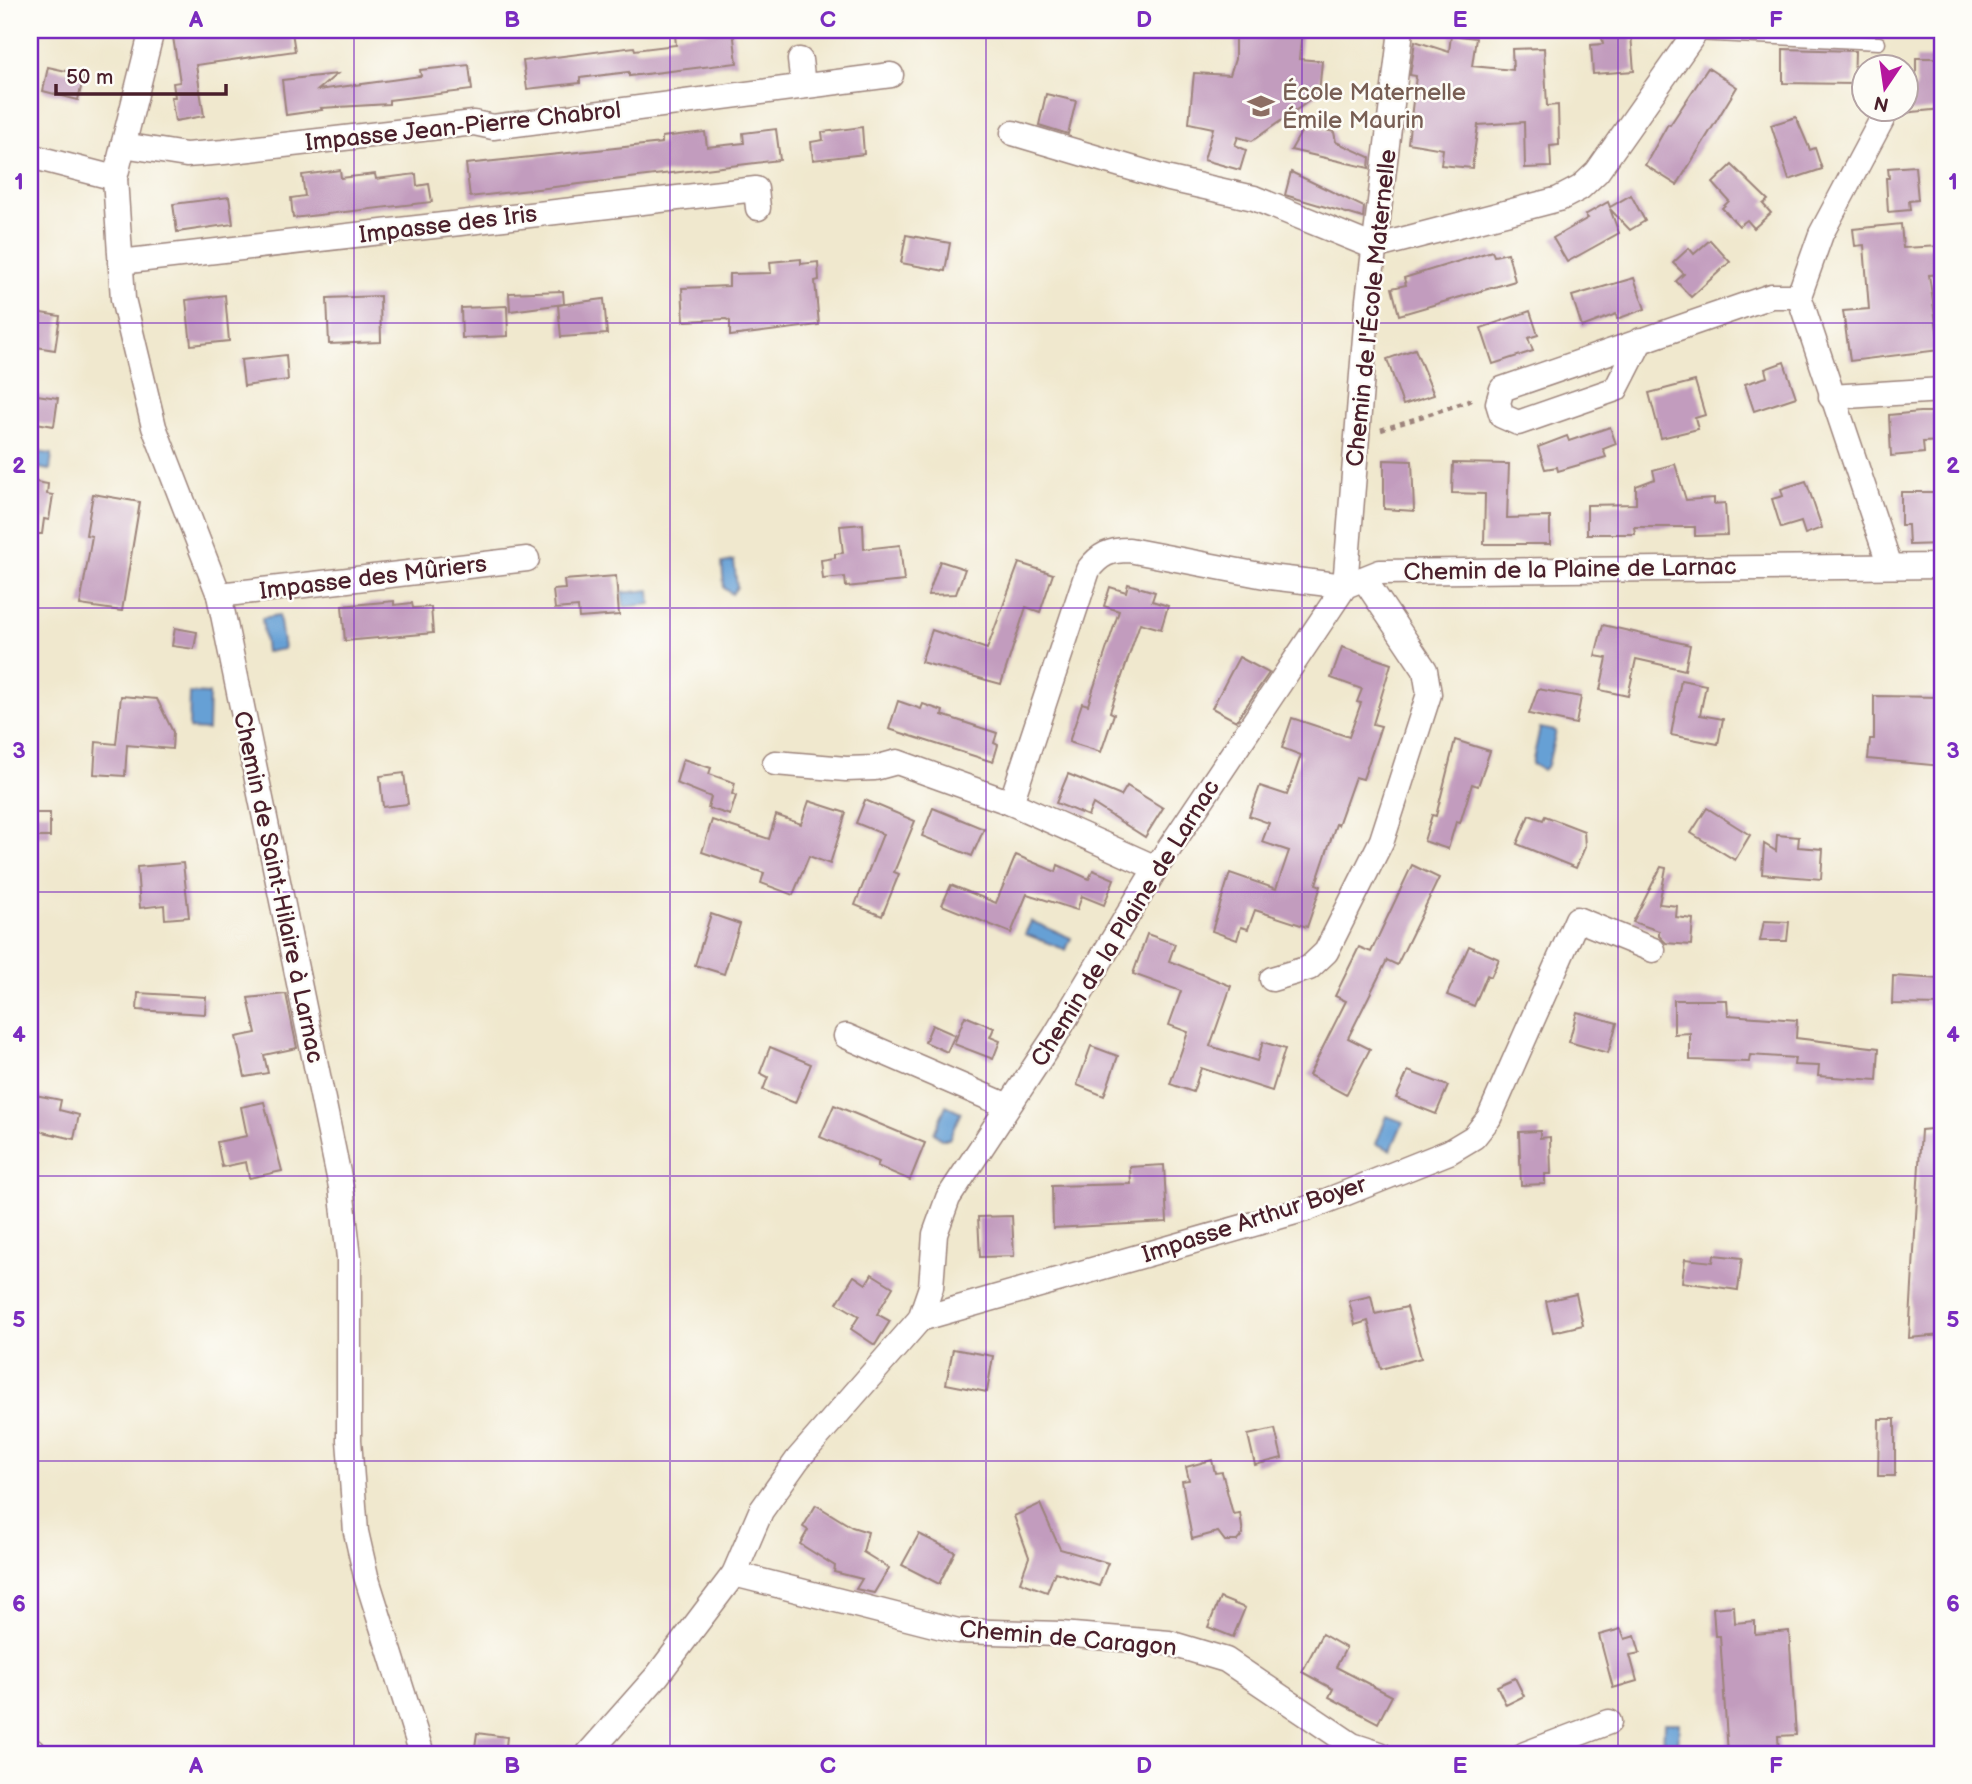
<svg xmlns="http://www.w3.org/2000/svg" width="1972" height="1784" viewBox="0 0 1972 1784" font-family="'Balsamiq Sans',sans-serif">
	<rect width="100%" height="100%" fill="#fdfcf7"/>
	<filter id="ink" filterUnits="userSpaceOnUse"><feTurbulence type="fractalNoise" baseFrequency=".0143" numOctaves="2"/><feDisplacementMap in="SourceGraphic" scale="14" xChannelSelector="R" yChannelSelector="G"/><feConvolveMatrix kernelMatrix="1 2 1 2 8 2 1 2 1" color-interpolation-filters="sRGB"/></filter>
	<filter id="wash" filterUnits="userSpaceOnUse"><feTurbulence type="fractalNoise" baseFrequency=".00686" numOctaves="4" result="noise"/><feDisplacementMap in="SourceGraphic" scale="28" xChannelSelector="R" yChannelSelector="G"/><feGaussianBlur stdDeviation="1.57" result="paint"/><feColorMatrix in="noise" values="0 0 0 0 0 0 0 0 0 0 0 0 0 0 0 0 0 1.4 0 .05"/><feComposite in="paint" operator="in"/></filter>
	<g filter="url(#wash)">
		<rect width="100%" height="100%" fill="#f0e8ce"/>
		<g fill="#66a0d5" stroke="#586080" stroke-width="2">
			<path d="M30 451 52 454 50 470 30 467Z"/>
			<path d="M734 561 737 587 732 594 724 588 722 563Z"/>
			<path d="M650 590 651 604 624 607 622 593Z"/>
			<path d="M279 615 284 649 266 652 262 618Z"/>
			<path d="M190 693 209 694 208 730 189 729Z"/>
			<path d="M1540 728 1556 731 1548 765 1543 770 1532 764Z"/>
			<path d="M1031 921 1071 938 1066 950 1025 934Z"/>
			<path d="M946 1105 961 1112 949 1139H941L934 1133Z"/>
			<path d="M1387 1116 1403 1122 1391 1150 1376 1144Z"/>
			<path d="M1664 1723H1679L1678 1754H1663Z"/>
		</g>
		<g id="blocks">
			<g fill="#c29cbe">
				<path d="M221 30H284L285 34 292 32 295 51 196 65 204 116 175 121 171 97H175L173 83 180 82 173 37Z"/>
				<path d="M733 30 737 63 629 76V72L580 78V83L527 89 523 61 634 47 635 50 676 45 675 35Z"/>
				<path d="M1235 30H1302L1299 59 1322 61 1319 94 1252 141 1238 137 1235 145 1246 150 1240 170 1204 160 1213 128 1189 123 1194 73 1230 75 1235 59Z"/>
				<path d="M1451 35 1476 38 1472 66 1513 70 1512 49 1544 48 1547 106 1558 105 1559 145 1550 146 1551 167 1525 168 1524 122 1478 125 1472 168 1441 165 1443 149 1408 143 1416 76 1410 75 1415 41 1449 52Z"/>
				<path d="M1631 35 1634 71 1593 74 1591 45 1603 44 1602 37Z"/>
				<path d="M1783 49 1855 51 1854 84 1783 83Z"/>
				<path d="M1916 58H1942V109L1902 113 1916 87Z"/>
				<path d="M469 65 472 90 389 100V104L321 108 322 110 286 115 282 80 337 74 318 90 421 76 420 70Z"/>
				<path d="M48 67 84 75 78 100 43 91Z"/>
				<path d="M1708 68 1737 87 1677 185 1645 165 1668 124 1670 125Z"/>
				<path d="M1046 94 1076 101 1068 134 1039 125Z"/>
				<path d="M1796 117 1810 150 1815 148 1822 169 1789 180 1771 125Z"/>
				<path d="M1305 125 1334 132 1336 142 1370 157 1369 168 1291 150Z"/>
				<path d="M862 127 864 154 813 160 811 142 823 140 822 132Z"/>
				<path d="M776 129 780 160 470 197 466 164 662 143V137L705 132 707 147 744 143 743 133Z"/>
				<path d="M1732 165 1768 200 1763 204 1771 213 1754 228 1747 220 1739 226 1722 208 1729 201 1713 183Z"/>
				<path d="M1915 166 1918 200 1909 201 1910 210 1888 212 1886 178H1889L1888 168Z"/>
				<path d="M340 170 341 178 375 174 376 179 416 174 417 186 429 184 432 202 293 218 291 198 305 196 302 175Z"/>
				<path d="M1291 172 1364 207 1363 218 1285 195Z"/>
				<path d="M1631 195 1645 221 1630 230 1610 209 1619 233 1567 262 1553 238 1588 218 1585 215 1608 202 1610 207Z"/>
				<path d="M229 197 233 224 177 232 173 204Z"/>
				<path d="M1901 224 1903 248 1942 246V274L1929 275 1940 350 1850 361 1843 311 1869 309 1864 245 1855 246 1853 229Z"/>
				<path d="M906 235 950 243 945 271 901 263Z"/>
				<path d="M1710 240 1730 262 1691 297 1676 281 1684 274 1673 263 1689 248 1694 254Z"/>
				<path d="M1492 251 1494 256 1508 253 1515 281 1399 315 1392 288 1406 285 1404 278Z"/>
				<path d="M801 259V264L818 262 819 280 815 281 819 325 730 336V321L726 319 684 321 682 288 729 286V274L771 273 770 262Z"/>
				<path d="M1634 278 1645 309 1617 319 1616 314 1582 327 1572 296Z"/>
				<path d="M563 291 564 304 510 311 509 293Z"/>
				<path d="M225 295 229 341 191 345 186 300Z"/>
				<path d="M380 296 381 342 329 344 327 298Z"/>
				<path d="M604 299 607 334 561 337 558 305Z"/>
				<path d="M507 306 508 336 462 338 461 308Z"/>
				<path d="M1530 311 1538 335 1528 338 1533 351 1493 364 1481 328Z"/>
				<path d="M35 312 60 316 55 350 30 346V315L34 316Z"/>
				<path d="M1415 349 1434 395 1403 405 1387 359Z"/>
				<path d="M286 355 288 380 244 386 241 360Z"/>
				<path d="M1784 362 1796 397 1754 411 1745 384 1767 377 1765 369Z"/>
				<path d="M1695 381 1705 415 1695 418 1698 429 1661 438 1649 393Z"/>
				<path d="M30 394 58 398 54 426 30 422Z"/>
				<path d="M1920 412H1942V441L1923 442 1924 453 1891 456 1889 415Z"/>
				<path d="M1610 427 1616 444 1603 449 1606 457 1558 471 1557 467 1545 469 1538 447 1567 436 1569 441Z"/>
				<path d="M1384 460 1412 461 1414 511 1384 509Z"/>
				<path d="M1453 463 1509 464 1507 518 1550 517V544H1484L1485 494 1452 493Z"/>
				<path d="M1675 464 1686 500 1714 498V504L1725 503 1727 535 1695 536V527H1634L1635 534H1587V505L1636 504V486L1655 479 1653 470Z"/>
				<path d="M30 481 48 484 47 494 53 495 49 520 44 519 42 534H30Z"/>
				<path d="M1806 481 1822 528 1805 534 1801 522 1781 528 1772 499 1783 496 1781 489Z"/>
				<path d="M1901 492H1942V544L1909 545 1908 525H1901Z"/>
				<path d="M93 494 140 502 122 611 80 605 92 536 86 535Z"/>
				<path d="M863 524 864 549 900 545 904 581 846 587 845 577 823 579 821 560 835 558V554L843 553 840 526Z"/>
				<path d="M940 561 965 569 956 594 928 595Z"/>
				<path d="M1019 563 1053 574 1040 612 1026 607 1001 684 921 662 932 630 987 649Z"/>
				<path d="M616 576 619 615 579 618 578 607 555 609 553 590 565 589 564 580Z"/>
				<path d="M1128 584 1155 592 1152 601 1168 606 1161 629 1140 623 1110 712 1114 714 1101 752 1069 742 1082 703 1088 705 1119 611 1104 606 1110 587 1126 592Z"/>
				<path d="M394 601V605L412 603 413 608 431 607 433 633 345 641 342 606Z"/>
				<path d="M1603 625 1690 645 1685 670 1636 659 1628 696 1600 690 1607 658 1595 656Z"/>
				<path d="M175 628 197 632 194 649 172 646Z"/>
				<path d="M1342 647 1391 664 1373 724 1381 726 1363 779 1355 777 1338 825 1336 824 1316 884 1321 886 1307 927 1255 910 1248 929 1241 927 1237 940 1212 931 1230 873 1276 889 1289 851 1262 842 1269 823 1249 816 1260 786 1287 795 1301 755 1282 748 1292 718 1349 737 1361 703 1357 702 1362 689 1331 678Z"/>
				<path d="M1239 657 1269 673 1236 721 1212 708Z"/>
				<path d="M1681 680 1706 685 1700 715 1723 719 1718 744 1671 735Z"/>
				<path d="M1538 689 1581 697 1576 724 1529 714Z"/>
				<path d="M121 696 157 699 173 732 172 749 127 745 125 776 94 774 96 742 116 744Z"/>
				<path d="M1874 696 1942 697V766L1868 759 1870 739H1874Z"/>
				<path d="M898 701 921 709 923 704 943 711 942 715 997 733 994 743 998 745 993 762 889 729Z"/>
				<path d="M1455 740 1490 751 1478 786 1472 784 1460 823 1456 822 1448 849 1424 841 1432 815 1436 816Z"/>
				<path d="M683 759 711 768 709 774 735 783 732 794 736 796 730 815 708 808 711 797 676 783Z"/>
				<path d="M404 773 408 804 383 807 380 776Z"/>
				<path d="M1068 774 1121 796 1127 786 1163 808 1145 837 1093 804 1088 816 1056 803Z"/>
				<path d="M865 800 915 821 894 872 899 874 882 916 855 905 883 834 856 823Z"/>
				<path d="M809 801 846 813 830 864 809 856 793 895 761 883 764 873 702 852 712 820 769 839 776 815 801 824Z"/>
				<path d="M933 808 984 829 972 856 922 836Z"/>
				<path d="M1707 808 1750 835 1735 860 1691 833Z"/>
				<rect x="30" y="813" width="20" height="24"/>
				<path d="M1529 815 1543 820 1545 816 1584 831 1585 847 1576 868 1517 844Z"/>
				<path d="M1777 835 1799 837 1798 847 1823 849 1821 879 1762 874 1764 844 1776 851Z"/>
				<path d="M1016 855 1056 872 1058 865 1089 879 1093 870 1114 879 1104 905 1082 896 1077 910 1027 894 1011 933 942 905 951 885 996 903Z"/>
				<path d="M183 863 189 917 165 919 164 905 140 908 137 867Z"/>
				<path d="M1412 865 1439 878 1397 965 1387 960 1348 1038 1370 1049 1346 1095 1309 1075 1346 1001 1335 996 1359 947 1371 952Z"/>
				<path d="M1661 867 1666 868 1659 904 1677 906 1676 917 1693 919 1691 945 1666 943 1659 936V931L1633 922Z"/>
				<path d="M711 914 740 924 724 974 695 965Z"/>
				<path d="M1764 921 1789 922 1787 941H1760Z"/>
				<path d="M1147 934 1175 944 1169 961 1231 986 1210 1046 1257 1061 1263 1042 1285 1049 1272 1091 1201 1068 1193 1092 1170 1084 1188 1032 1169 1025 1181 991 1133 974Z"/>
				<path d="M1469 946 1499 959 1491 977 1487 975 1474 1006 1447 995Z"/>
				<path d="M1893 976 1942 979V1005L1892 1004Z"/>
				<path d="M138 993 206 997 205 1014 137 1010Z"/>
				<path d="M286 994 297 1048 264 1055 268 1073 245 1077 236 1037 256 1033 248 998Z"/>
				<path d="M1674 1000H1727L1728 1015 1797 1020 1796 1038 1879 1048 1877 1080 1818 1076 1819 1066 1794 1065 1795 1058 1750 1055 1749 1062 1690 1060V1033L1674 1034Z"/>
				<path d="M1577 1012 1617 1023 1608 1053 1569 1042Z"/>
				<path d="M965 1016 994 1028 990 1037 1000 1041 993 1059 954 1044Z"/>
				<path d="M932 1025 955 1035 947 1052 925 1042Z"/>
				<path d="M1091 1046 1118 1056 1104 1096 1077 1085Z"/>
				<path d="M770 1047 811 1064 795 1103 763 1090 768 1077 760 1073Z"/>
				<path d="M1408 1071 1448 1086 1436 1114 1396 1098Z"/>
				<path d="M30 1094 61 1100 59 1110 79 1115 74 1139 30 1129Z"/>
				<path d="M264 1102 282 1171 249 1178 246 1162 222 1167 217 1142 247 1136 241 1107Z"/>
				<path d="M834 1105 925 1143 910 1180 877 1166 879 1162 820 1137Z"/>
				<path d="M1942 1128V1335L1909 1338 1921 1130Z"/>
				<path d="M1540 1131V1138L1550 1137 1551 1174H1545V1184L1521 1185 1519 1132Z"/>
				<path d="M1164 1165 1167 1222 1053 1228 1052 1186 1131 1184 1130 1167Z"/>
				<path d="M1012 1216 1014 1256 980 1257 978 1217Z"/>
				<path d="M1714 1255 1742 1258 1738 1290 1682 1282 1685 1259 1713 1262Z"/>
				<path d="M872 1274 893 1287 877 1314 890 1321 875 1345 851 1329 859 1316 837 1303 854 1276 866 1284Z"/>
				<path d="M1576 1294 1583 1325 1553 1332 1546 1301Z"/>
				<path d="M1371 1296 1375 1314 1407 1307 1421 1358 1381 1369 1368 1321 1355 1325 1349 1301Z"/>
				<path d="M953 1349 993 1356 987 1392 946 1384Z"/>
				<path d="M1879 1419H1895V1476H1878Z"/>
				<path d="M1275 1429 1282 1458 1255 1465 1248 1435Z"/>
				<path d="M1212 1460 1215 1473 1222 1472 1233 1514 1240 1513 1243 1534 1237 1541H1225L1218 1532 1192 1539 1182 1481 1189 1480 1186 1467Z"/>
				<path d="M1040 1504 1060 1549 1108 1563 1099 1586 1055 1572 1047 1592 1020 1582 1029 1557 1014 1516Z"/>
				<path d="M816 1505 852 1527 868 1532 863 1552 889 1568 874 1593 856 1589 862 1579 834 1572 835 1566 800 1544 808 1530 803 1527Z"/>
				<path d="M919 1534 955 1552 939 1584 902 1565Z"/>
				<path d="M1220 1598 1245 1608 1233 1637 1208 1627Z"/>
				<path d="M1734 1606 1735 1623 1755 1621V1634L1789 1631 1796 1735 1778 1736 1779 1754H1728L1720 1636H1715L1713 1608Z"/>
				<path d="M1621 1629 1625 1639 1635 1636 1640 1653 1630 1655 1637 1681 1613 1688 1599 1635Z"/>
				<path d="M1322 1634 1346 1648 1336 1667 1392 1696 1378 1723 1329 1697 1333 1689 1302 1672Z"/>
				<path d="M1515 1678 1524 1696 1506 1705 1497 1686Z"/>
				<path d="M477 1733 507 1737 505 1754H474Z"/>
			</g>
		</g>
	</g>
	<g filter="url(#ink)">
		<use href="#blocks" fill-opacity="0" stroke="#9d847c" stroke-width="2"/>
		<g fill="none" stroke-linecap="round" stroke-linejoin="round">
			<defs>
				<path id="service" d="M1694 34 1879 43"/>
				<g id="minor">
					<path d="M152 30 115 178 123 299 154 427 219 595 341 1187 349 1258V1440L356 1532 366 1576 422 1754"/>
					<path d="M800 60 803 85"/>
					<path d="M1888 108 1821 234 1799 296 1890 566"/>
					<path d="M1013 133 1165 178 1254 198 1374 247"/>
					<path d="M123 145 186 155 224 152 474 123 493 127 891 75"/>
					<path d="M30 156 115 178"/>
					<path d="M1374 247 1559 199 1580 188 1597 172 1697 30"/>
					<path d="M120 262 756 189 758 208"/>
					<path d="M1641 340 1616 389 1518 423 1502 416 1498 403 1502 389 1771 296H1799"/>
					<path d="M1831 397 1942 390"/>
					<path d="M219 595 527 559"/>
					<path d="M775 763 846 769 875 768 897 762 1011 803 1156 868"/>
					<path d="M1011 803 1088 570C1100 554 1110 550 1129 550L1270 577 1345 586 1368 300 1401 30"/>
					<path d="M1272 979 1309 968 1326 952 1382 840 1429 694 1425 670 1364 579"/>
					<path d="M846 1036 1008 1106"/>
					<path d="M920 1319 1306 1209 1449 1152 1474 1137 1489 1118 1577 919 1653 950"/>
					<path d="M734 1574 958 1631 1061 1634 1169 1643 1226 1660 1352 1745 1380 1754"/>
					<path d="M30 1749 36 1754"/>
					<path d="M588 1754 657 1676 734 1574 761 1511 798 1459 920 1319 931 1287 935 1234 948 1198 1055 1036 1156 868 1345 586 1380 572 1942 566"/>
					<path d="M1525 1754 1609 1722"/>
				</g>
			</defs>
			<use href="#service" stroke="#9d847c" stroke-width="15"/>
			<use href="#minor" stroke="#9d847c" stroke-width="27"/>
			<path stroke="#9d847c" stroke-width="4.5" stroke-dasharray="5 5" stroke-linecap="butt" d="M1381 430 1475 399"/>
			<use href="#service" stroke="#fff" stroke-width="12"/>
			<use href="#minor" stroke="#fff" stroke-width="24"/>
		</g>
	</g>
	<path fill="none" stroke="#7b2cbf" stroke-width="2" stroke-opacity="0.55" d="M354 30V1754M670 30V1754M986 30V1754M1302 30V1754M1618 30V1754M30 323H1942M30 608H1942M30 892H1942M30 1176H1942M30 1461H1942"/>
	<defs>
		<symbol id="school-bare" viewBox="-9 -9 18 18"><path d="M0-5L7-2L0 1L-7-2ZM-4 1L0 2.5L4 1V4Q0 6-4 4Z" fill="#8d6e63" stroke="#fdfcf7" stroke-width="2.5" paint-order="stroke"/></symbol>
	</defs>
	<g fill-rule="evenodd">
		<use href="#school-bare" x="1242" y="87" width="38" height="38"/>
	</g>
	<g text-anchor="middle" stroke-width="5" stroke-linejoin="round" paint-order="stroke">
		<g font-size="24" fill="#785e54" stroke="#fdfcf7" text-anchor="start">
			<text x="1282" y="100">École Maternelle<tspan x="1282" dy="28">Émile Maurin</tspan></text>
		</g>
		<g font-size="24" fill="#4a1f2b" stroke="#fdfcf7">
			<text transform="translate(463 126) rotate(-6)" y="8">Impasse Jean-Pierre Chabrol</text>
			<text transform="translate(448 224) rotate(-7)" y="8">Impasse des Iris</text>
			<text transform="translate(1371 308) rotate(-84)" y="8">Chemin de l'École Maternelle</text>
			<text transform="translate(1570 569) rotate(-1)" y="8">Chemin de la Plaine de Larnac</text>
			<text transform="translate(373 577) rotate(-7)" y="8">Impasse des Mûriers</text>
			<text transform="translate(279 887) rotate(78)" y="8">Chemin de Saint-Hilaire à Larnac</text>
			<text transform="translate(1125 923) rotate(-58)" y="8">Chemin de la Plaine de Larnac</text>
			<text transform="translate(1254 1219) rotate(-18)" y="8">Impasse Arthur Boyer</text>
			<text transform="translate(1068 1638) rotate(5)" y="8">Chemin de Caragon</text>
		</g>
	</g>
	<rect width="1972" height="1784" fill="none" stroke="#fdfcf7" stroke-width="77"/>
	<g transform="translate(1885 88) rotate(193)"><circle r="33" fill="#fdfcf7" stroke="#b5a4a5" stroke-width="2"/>
	<path d="M0-5L12 26L0 18L-12 26Z" fill="#b5179e"/>
	<text y="-10" font-size="19" font-weight="bold" text-anchor="middle" fill="#4a1f2b">N</text>
	</g>
	<path d="M56 84v10h170v-10" fill="none" stroke="#4a1f2b" stroke-width="3.5"/>
	<text x="66" y="84" font-size="21" fill="#4a1f2b" stroke="#fdfcf7" stroke-width="5" paint-order="stroke">50 m</text>
	<rect x="38" y="38" width="1896" height="1708" fill="none" stroke="#7b2cbf" stroke-width="2.5"/>
	<g font-size="23" text-anchor="middle" font-weight="bold" fill="#7b2cbf">
		<text x="196" y="27">A</text>
		<text x="512" y="27">B</text>
		<text x="828" y="27">C</text>
		<text x="1144" y="27">D</text>
		<text x="1460" y="27">E</text>
		<text x="1776" y="27">F</text>
		<text x="19" y="189">1</text>
		<text x="1953" y="189">1</text>
		<text x="19" y="473">2</text>
		<text x="1953" y="473">2</text>
		<text x="19" y="758">3</text>
		<text x="1953" y="758">3</text>
		<text x="19" y="1042">4</text>
		<text x="1953" y="1042">4</text>
		<text x="19" y="1327">5</text>
		<text x="1953" y="1327">5</text>
		<text x="19" y="1611">6</text>
		<text x="1953" y="1611">6</text>
		<text x="196" y="1773">A</text>
		<text x="512" y="1773">B</text>
		<text x="828" y="1773">C</text>
		<text x="1144" y="1773">D</text>
		<text x="1460" y="1773">E</text>
		<text x="1776" y="1773">F</text>
	</g>
</svg>
